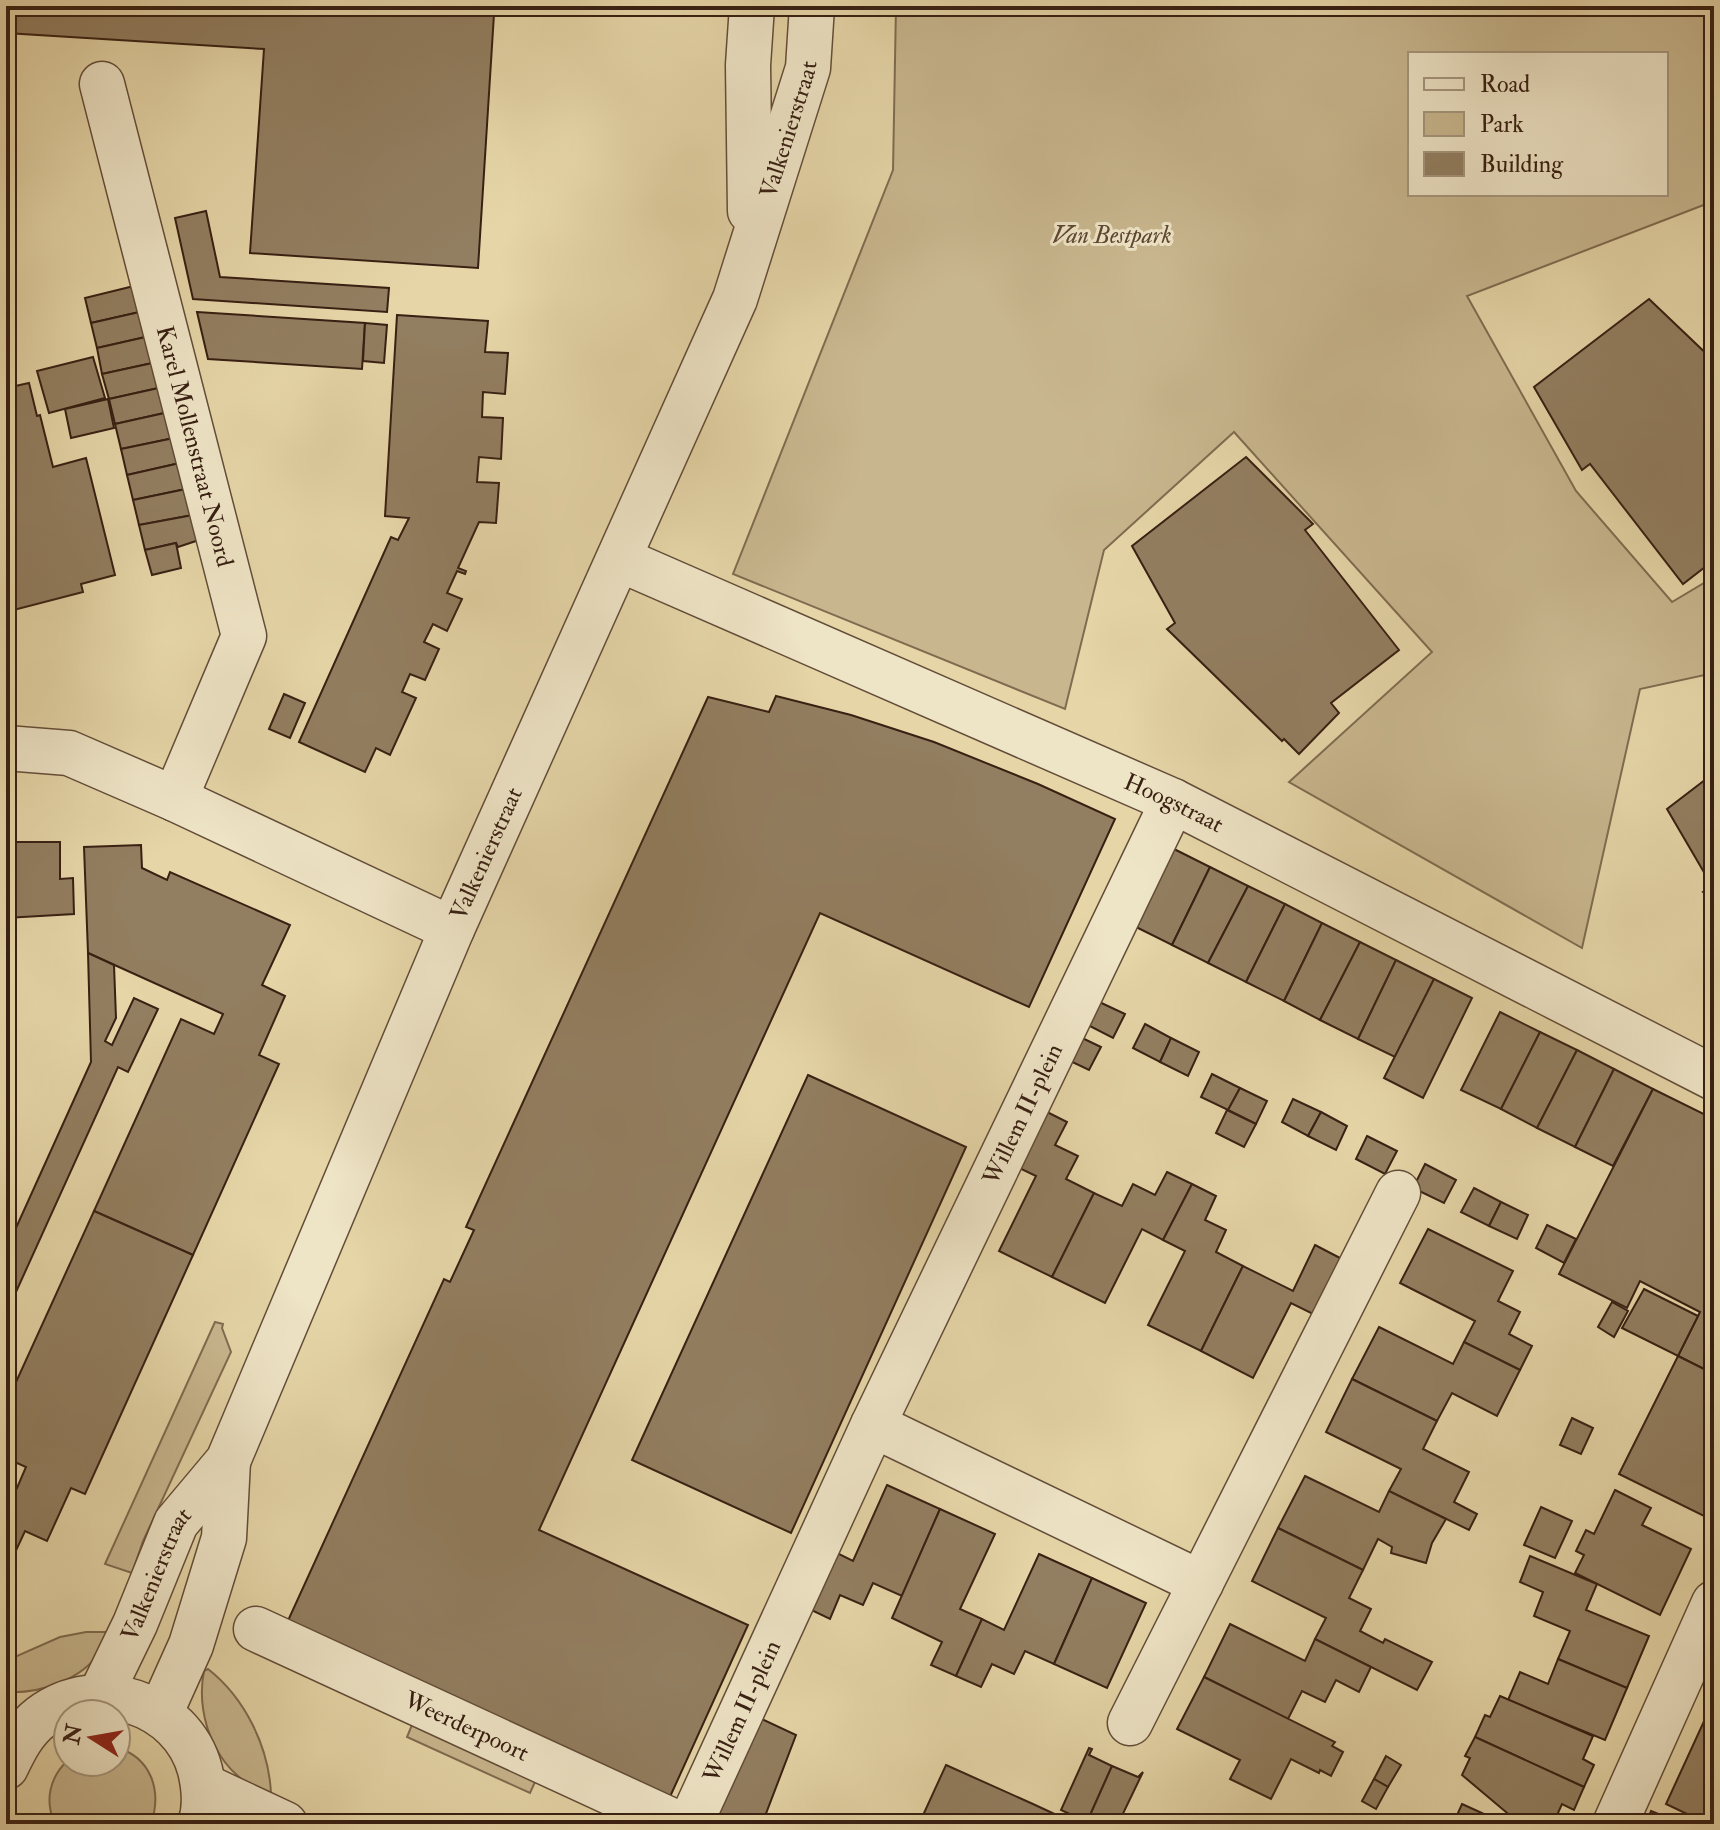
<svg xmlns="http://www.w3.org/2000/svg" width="1720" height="1830" viewBox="0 0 1720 1830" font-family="'IM FELL Double Pica',serif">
	<rect width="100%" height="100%" fill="#e5d5a7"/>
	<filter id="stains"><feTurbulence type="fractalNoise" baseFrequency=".0025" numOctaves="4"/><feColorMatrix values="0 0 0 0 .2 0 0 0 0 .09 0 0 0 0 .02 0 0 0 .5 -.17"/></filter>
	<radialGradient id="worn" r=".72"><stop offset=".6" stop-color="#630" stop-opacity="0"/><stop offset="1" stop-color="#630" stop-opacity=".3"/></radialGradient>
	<g fill="#c8b68e" stroke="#806b50" stroke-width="2" fill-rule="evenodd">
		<path d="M896 6H1714V201L1467 296 1576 491 1672 602 1714 577V673L1640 689 1582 948 1289 782 1432 652 1234 432 1104 550 1065 709 733 574 893 170ZM1410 54H1666V194H1410Z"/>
		<path d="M215 1322 223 1324 222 1328 231 1352 143 1541 132 1573 105 1564Z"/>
		<path d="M86 1632H107C105 1637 104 1645 101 1650 83 1680 39 1694 6 1692V1662L10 1659 60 1637Z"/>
		<path d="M208 1669C245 1698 269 1747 271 1794 220 1780 194 1720 204 1671Z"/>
		<path d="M416 1715 540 1771 530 1793 407 1737Z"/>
		<path d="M116 1747C152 1758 162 1791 151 1824H55C44 1800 50 1777 68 1760V1762H116Z"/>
	</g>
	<g fill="#927e60" stroke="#382013" stroke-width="2">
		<path d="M6 6H479V13L494 14 478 268 250 253 264 49 6 33Z"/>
		<path d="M206 211 220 277 389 288 387 312 193 299 175 218Z"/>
		<path d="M138 285 144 311 91 323 85 298Z"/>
		<path d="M1649 299 1714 361V560L1683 584 1590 464 1582 470 1534 387Z"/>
		<path d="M144 311 150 336 97 348 91 323Z"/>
		<path d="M197 312 365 323 362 369 208 359Z"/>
		<path d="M397 315 488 321 485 352 508 353 505 394 483 392 482 417 503 418 501 459 479 457 477 482 499 483 496 523 479 522 458 568 466 571 465 574 457 571 447 593 462 599 447 631 433 624 424 642 439 649 425 680 410 674 402 692 416 698 390 755 376 748 365 772 299 742 391 537 398 540 409 518 385 516Z"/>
		<path d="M365 323 387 325 384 363 363 361Z"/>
		<path d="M150 336 157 362 102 374 97 348Z"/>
		<path d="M93 357 105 398 49 413 37 371Z"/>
		<path d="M157 362 163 387 109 399 102 374Z"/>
		<path d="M29 383 37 416 40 415 53 467 86 458 115 575 81 584 83 592 6 612V388Z"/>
		<path d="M163 387 169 412 115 424 109 399Z"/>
		<path d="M108 399 114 428 71 438 65 409Z"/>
		<path d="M169 412 174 438 121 449 115 424Z"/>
		<path d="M174 438 180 463 127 475 121 449Z"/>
		<path d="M1246 457 1313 524 1305 530 1399 650 1331 703 1339 713 1299 754 1284 739 1282 741 1167 629 1175 623 1132 546Z"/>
		<path d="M180 463 186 489 133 500 127 475Z"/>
		<path d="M186 489 193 515 139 525 133 500Z"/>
		<path d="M193 515 199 540 178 547 176 543 145 550 139 525Z"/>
		<path d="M176 543 181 568 152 575 145 550Z"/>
		<path d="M284 694 305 703 290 738 269 729Z"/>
		<path d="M776 696 851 715 934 742 1038 784 1115 819 1029 1007 820 913 539 1530 748 1625 669 1799 286 1625 444 1279 450 1282 474 1230 466 1227 708 697 769 712Z"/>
		<path d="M1714 773V903L1703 892 1712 886 1667 809Z"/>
		<path d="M6 842H60V879L73 878 74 914 6 918Z"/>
		<path d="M141 845 142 868 167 880 170 872 290 925 262 985 285 996 259 1055 279 1064 193 1255 94 1211 181 1019 214 1034 223 1014 88 953 84 847Z"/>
		<path d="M1172 848 1210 867 1172 945 1132 925Z"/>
		<path d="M1210 867 1248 886 1208 963 1172 945Z"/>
		<path d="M1248 886 1285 904 1246 982 1208 963Z"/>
		<path d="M1285 904 1322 923 1284 1001 1246 982Z"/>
		<path d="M1322 923 1360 942 1320 1020 1284 1001Z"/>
		<path d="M1360 942 1396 960 1358 1039 1320 1020Z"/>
		<path d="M88 953 114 965 116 1018 105 1041 112 1045 134 998 158 1009 128 1072 118 1067 6 1314V1250L91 1062Z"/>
		<path d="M1396 960 1434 979 1395 1057 1358 1039Z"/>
		<path d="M1434 979 1472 998 1423 1098 1384 1078Z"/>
		<path d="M1095 1000 1125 1014 1113 1038 1084 1023Z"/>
		<path d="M1500 1012 1540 1032 1501 1109 1461 1090Z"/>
		<path d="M1145 1024 1171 1038 1160 1062 1133 1048Z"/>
		<path d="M1540 1032 1577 1050 1537 1128 1501 1109Z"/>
		<path d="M1078 1036 1101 1047 1089 1070 1066 1059Z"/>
		<path d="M1171 1038 1199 1052 1188 1076 1160 1062Z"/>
		<path d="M1577 1050 1614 1069 1575 1147 1537 1128Z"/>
		<path d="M1614 1069 1653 1089 1613 1166 1575 1147Z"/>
		<path d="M1212 1074 1240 1088 1228 1110 1201 1097Z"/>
		<path d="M808 1075 966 1147 791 1533 632 1460Z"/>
		<path d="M1240 1088 1267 1101 1256 1124 1228 1110Z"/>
		<path d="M1653 1089 1714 1119V1374L1678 1356 1700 1312 1640 1281 1627 1308 1559 1274Z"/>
		<path d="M1293 1099 1321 1112 1308 1136 1282 1122Z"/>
		<path d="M1041 1109 1067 1122 1055 1145 1078 1156 1066 1179 1094 1193 1052 1277 999 1251 1036 1176 1013 1165Z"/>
		<path d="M1227 1110 1256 1124 1244 1147 1216 1133Z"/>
		<path d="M1321 1112 1347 1126 1336 1150 1308 1136Z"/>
		<path d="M1367 1136 1397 1151 1385 1174 1356 1159Z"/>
		<path d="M1425 1164 1456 1180 1444 1203 1413 1188Z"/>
		<path d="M1167 1172 1192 1184 1163 1240 1142 1229 1105 1303 1052 1277 1094 1193 1122 1206 1133 1184 1155 1195Z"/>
		<path d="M1192 1184 1216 1196 1205 1220 1226 1230 1216 1252 1243 1266 1201 1351 1148 1325 1185 1251 1163 1240Z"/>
		<path d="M1474 1188 1501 1202 1489 1226 1461 1212Z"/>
		<path d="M1501 1202 1528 1215 1517 1239 1489 1226Z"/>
		<path d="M94 1211 193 1255 85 1494 71 1488 47 1541 25 1531 6 1572V1482L17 1488 26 1467 6 1458V1404Z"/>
		<path d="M1547 1225 1576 1239 1564 1263 1536 1248Z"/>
		<path d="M1428 1229 1513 1271 1498 1301 1520 1312 1509 1334 1532 1346 1520 1370 1464 1342 1475 1321 1400 1283Z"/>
		<path d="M1315 1245 1342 1259 1315 1315 1291 1303 1253 1378 1201 1351 1243 1266 1293 1291Z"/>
		<path d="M1644 1289 1698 1316 1678 1356 1622 1328Z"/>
		<path d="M1612 1302 1628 1311 1614 1337 1598 1327Z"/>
		<path d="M1379 1327 1453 1364 1464 1342 1520 1370 1497 1416 1452 1393 1437 1421 1352 1379Z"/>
		<path d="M1678 1356 1714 1374V1501L1706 1517 1619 1474Z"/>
		<path d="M1352 1379 1437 1421 1423 1449 1469 1472 1454 1502 1477 1514 1469 1530 1389 1491 1401 1469 1326 1432Z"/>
		<path d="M1572 1418 1593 1428 1581 1454 1560 1445Z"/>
		<path d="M1305 1476 1379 1512 1389 1491 1446 1519 1432 1543 1426 1563 1391 1553 1392 1547 1378 1539 1363 1570 1278 1528Z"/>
		<path d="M887 1485 940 1509 902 1596 873 1583 863 1605 840 1595 830 1619 803 1606 829 1549 853 1561Z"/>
		<path d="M1615 1490 1651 1508 1642 1525 1691 1549 1660 1615 1575 1573 1584 1555 1576 1551 1586 1530 1594 1534Z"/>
		<path d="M1541 1507 1572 1521 1555 1558 1524 1545Z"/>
		<path d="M940 1509 995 1534 960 1609 982 1619 956 1676 931 1665 942 1642 892 1618Z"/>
		<path d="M1278 1528 1363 1570 1349 1598 1371 1609 1360 1631 1383 1643 1385 1639 1432 1662 1417 1690 1315 1639 1326 1618 1252 1581Z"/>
		<path d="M1039 1554 1092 1578 1054 1664 1025 1651 1014 1674 992 1664 981 1687 956 1676 982 1619 1004 1630Z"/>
		<path d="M1530 1556 1597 1584 1586 1610 1649 1636 1627 1688 1558 1659 1570 1631 1534 1616 1543 1592 1520 1582Z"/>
		<path d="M1092 1578 1146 1603 1107 1688 1054 1664Z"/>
		<path d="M1230 1624 1305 1661 1315 1639 1371 1667 1359 1692 1336 1680 1325 1702 1302 1691 1288 1719 1204 1677Z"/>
		<path d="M1558 1659 1627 1688 1605 1740 1508 1700 1520 1672 1548 1684Z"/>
		<path d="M1204 1677 1335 1742 1332 1746 1343 1752 1331 1776 1320 1770 1319 1773 1291 1759 1271 1799 1230 1779 1240 1760 1177 1729Z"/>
		<path d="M1500 1696 1593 1736 1583 1759 1594 1765 1584 1787 1475 1737 1485 1715 1490 1717Z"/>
		<path d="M1711 1706 1714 1708V1824H1708L1666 1804Z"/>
		<path d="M753 1715 796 1735 762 1824H704Z"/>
		<path d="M1475 1737 1584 1787 1574 1810 1562 1804 1553 1824H1527L1513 1818 1462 1775 1470 1758 1465 1756Z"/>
		<path d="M1089 1748 1092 1749 1089 1755 1112 1766 1087 1822 1061 1810Z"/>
		<path d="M1386 1756 1401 1765 1388 1787 1374 1779Z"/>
		<path d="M946 1765 1033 1804 1076 1824H919Z"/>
		<path d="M1112 1766 1138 1777 1143 1772 1118 1824H1091L1087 1822Z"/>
		<path d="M1374 1779 1388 1787 1376 1809 1362 1801Z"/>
		<path d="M1462 1804 1506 1824H1453Z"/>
		<path d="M1651 1811 1683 1824H1646Z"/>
		<path d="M766 1814 787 1824H762Z"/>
	</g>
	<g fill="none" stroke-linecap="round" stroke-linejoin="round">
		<defs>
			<g id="minor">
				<path id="s1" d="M102 84 244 636 175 799"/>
				<path d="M750 211 748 65 752 6"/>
				<path id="s2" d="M619 559 1173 801 1714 1078"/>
				<path d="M6 748 69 753 175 799 452 929"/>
				<path d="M873 1425 1201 1583"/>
				<path id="s3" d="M256 1629 679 1824"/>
				<path id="s4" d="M100 1696 135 1624 176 1523 228 1461 452 929 735 299 808 68 812 6"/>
				<path d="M160 1714 191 1645 224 1538 228 1461"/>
				<path d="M1130 1723 1398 1193"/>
				<path d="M6 1767C15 1748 24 1730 41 1717 96 1675 182 1702 200 1770 204 1787 206 1807 200 1824"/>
				<path d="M204 1786 285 1824"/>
				<path id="s5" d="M690 1824 873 1425 1173 801"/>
				<path d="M1615 1824 1714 1603"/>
			</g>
		</defs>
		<use href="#minor" stroke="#634d38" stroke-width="47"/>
		<use href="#minor" stroke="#eee4c6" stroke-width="44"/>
	</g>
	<g text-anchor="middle" stroke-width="6" stroke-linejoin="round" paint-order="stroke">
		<g font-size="24" fill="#382013" stroke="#eee4c6">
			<text dy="8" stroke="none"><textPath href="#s4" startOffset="1716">Valkenierstraat</textPath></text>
			<text dy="8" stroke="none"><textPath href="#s1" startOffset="374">Karel Mollenstraat Noord</textPath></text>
			<text dy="8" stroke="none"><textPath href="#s2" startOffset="606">Hoogstraat</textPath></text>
			<text dy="8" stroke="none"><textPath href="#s4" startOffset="930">Valkenierstraat</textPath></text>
			<text dy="8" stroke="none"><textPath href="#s5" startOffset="784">Willem II-plein</textPath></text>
			<text dy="8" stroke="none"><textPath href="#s4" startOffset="134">Valkenierstraat</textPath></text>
			<text dy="8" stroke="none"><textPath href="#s5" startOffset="124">Willem II-plein</textPath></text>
			<text dy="8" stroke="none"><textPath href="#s3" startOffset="232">Weerderpoort</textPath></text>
		</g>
		<g font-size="24" font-style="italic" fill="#5c4632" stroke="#eee4c6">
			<text x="1112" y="243">Van Bestpark</text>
		</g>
	</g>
	<rect width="1720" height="1830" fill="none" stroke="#e5d5a7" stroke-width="32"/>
	<rect x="8" y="8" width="1704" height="1814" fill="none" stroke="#382013" stroke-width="4"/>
	<rect x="16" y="16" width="1688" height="1798" fill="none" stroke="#382013" stroke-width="2"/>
	<rect x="1408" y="52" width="260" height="144" fill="#eee4c6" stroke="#a5967e" stroke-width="2"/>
	<rect x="1424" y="78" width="40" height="12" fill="#eee4c6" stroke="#a5967e" stroke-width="2"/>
	<text x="1480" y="92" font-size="24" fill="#382013">Road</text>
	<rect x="1424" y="112" width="40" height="24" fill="#c8b68e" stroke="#a5967e" stroke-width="2"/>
	<text x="1480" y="132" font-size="24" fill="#382013">Park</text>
	<rect x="1424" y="152" width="40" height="24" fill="#927e60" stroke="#a5967e" stroke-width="2"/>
	<text x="1480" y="172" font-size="24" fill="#382013">Building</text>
	<g transform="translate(92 1738) rotate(281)"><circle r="38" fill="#eee4c6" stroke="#a5967e" stroke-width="2"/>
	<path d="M0-6L14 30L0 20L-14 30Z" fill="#8f2418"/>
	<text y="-12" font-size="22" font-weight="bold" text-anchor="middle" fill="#382013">N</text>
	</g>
	<rect width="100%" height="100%" filter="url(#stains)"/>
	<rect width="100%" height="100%" fill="url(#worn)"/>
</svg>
